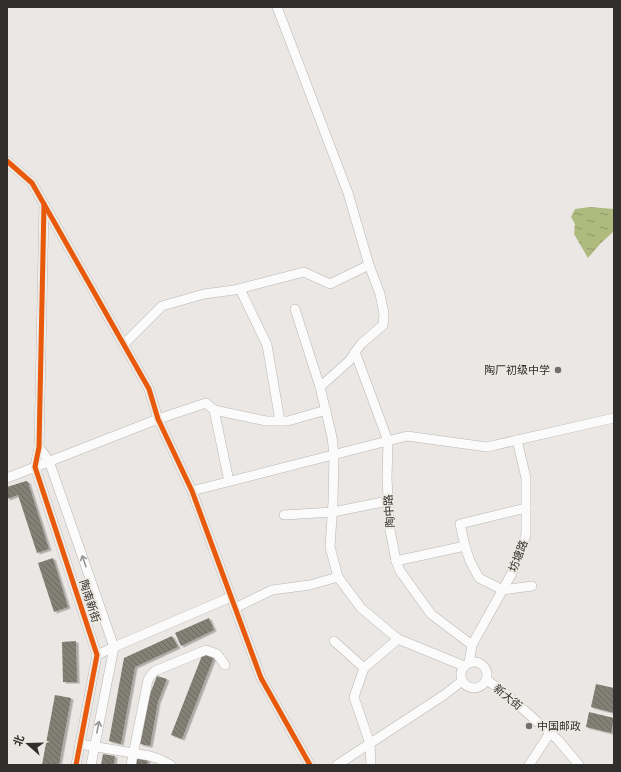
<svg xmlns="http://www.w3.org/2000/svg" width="621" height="772" viewBox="0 0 621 772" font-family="Commissioner,'Noto Sans SC',sans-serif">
	<defs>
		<pattern id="water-ripples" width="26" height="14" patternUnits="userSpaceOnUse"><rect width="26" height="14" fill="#aeba7e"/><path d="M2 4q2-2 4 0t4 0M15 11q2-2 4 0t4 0" fill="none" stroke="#8e9868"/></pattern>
		<pattern id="building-back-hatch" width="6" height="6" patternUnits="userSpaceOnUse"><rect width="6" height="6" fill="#838075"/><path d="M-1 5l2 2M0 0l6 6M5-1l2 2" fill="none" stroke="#6c6960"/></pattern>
		<filter id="shadow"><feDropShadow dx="2.5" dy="1.5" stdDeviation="0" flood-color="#0004"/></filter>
	</defs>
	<rect width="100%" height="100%" fill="#eae7e4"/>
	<path fill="url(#water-ripples)" d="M590 207 614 209V231L600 244 588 258 574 234 575 224 571 217 575 209Z"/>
	<g fill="url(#building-back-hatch)" filter="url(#shadow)">
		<path d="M26 481 28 482 49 549 37 553 18 495 7 499V487Z"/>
		<path d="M53 558 68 607 54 612 38 563Z"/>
		<path d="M209 618 214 630 181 646 175 633Z"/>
		<path d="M172 636 178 647 135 667 121 744 109 741 124 658Z"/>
		<path d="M76 641 77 682H63L62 642Z"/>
		<path d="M203 653 214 657 182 739 171 735Z"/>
		<path d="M157 676 167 679 158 702 150 746 140 744 148 699Z"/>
		<path d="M596 684 614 688V713L591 707Z"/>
		<path d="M55 695 71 698 59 765H42Z"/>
		<path d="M589 712 614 718 611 733 586 727Z"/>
		<path d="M103 754 115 756 114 765H101Z"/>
		<path d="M137 757 148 760 147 765H136Z"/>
	</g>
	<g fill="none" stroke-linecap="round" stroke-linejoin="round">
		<defs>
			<g id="minor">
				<path d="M277 7 348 193 369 265 380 294 384 314 383 325 361 344 349 361 320 387"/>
				<path d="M7 161 32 183 149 389 158 419 192 491 261 678 310 765"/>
				<path d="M44 206 39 447 35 467 97 655 76 765"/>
				<path d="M240 289 267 345 280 421"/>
				<path d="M295 309 320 387 332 437 334 455 333 502 330 547 338 577 361 608 398 639"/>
				<path d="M124 344 162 306 204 294 234 290 304 272 330 284 369 265"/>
				<path d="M355 352 388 441 387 479 390 530 396 561 400 571 431 614 472 645"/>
				<path d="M214 410 266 421H288L326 410"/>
				<path d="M39 447 49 461 114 647 91 765"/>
				<path d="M7 478 158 419 206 403 214 410 229 481"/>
				<path d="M192 491 407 436 487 447 614 418"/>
				<path d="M284 515 333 512 388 501"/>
				<path d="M465 546 470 561 479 578 503 590 532 586"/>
				<path d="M396 561 465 546 460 524 526 508"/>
				<path d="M235 608 272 590 310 585 338 577"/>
				<path d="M334 641 364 668"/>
				<path d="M97 655 114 647 231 597"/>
				<circle cx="474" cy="675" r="13"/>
				<path d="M469 663 472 645 512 573 526 535V478L517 440"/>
				<path d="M487 680 506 694 558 740 579 765"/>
				<path d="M80 744 150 756 159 759 171 765"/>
				<path d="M131 765 148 680 151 675 155 671 206 650 217 654 225 665"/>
				<path d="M337 765 444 695 462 681"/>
				<path d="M371 765 370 744 354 697 364 668 398 639 464 666"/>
				<path d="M529 765 550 733"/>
			</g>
		</defs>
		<use href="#minor" stroke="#b8b7b4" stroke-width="10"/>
		<use href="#minor" stroke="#fcfbfb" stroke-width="9"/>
		<defs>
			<g id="cycleway">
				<path d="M7 161 32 183 149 389 158 419 192 491 261 678 310 765"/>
				<path d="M44 204 39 447 35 467 97 655 76 765"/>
			</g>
		</defs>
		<use href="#cycleway" stroke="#ece8e2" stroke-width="8"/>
		<use href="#cycleway" stroke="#e8590c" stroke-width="5"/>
	</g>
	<defs><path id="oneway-shaft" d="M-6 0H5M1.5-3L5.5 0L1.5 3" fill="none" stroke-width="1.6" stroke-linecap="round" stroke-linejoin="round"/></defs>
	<g stroke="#969594">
		<use href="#oneway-shaft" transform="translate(84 561) rotate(-109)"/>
		<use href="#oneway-shaft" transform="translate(98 727) rotate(-79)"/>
	</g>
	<g fill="#716f6d" stroke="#ece8e2" stroke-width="1.5">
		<circle cx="558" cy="370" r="4"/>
		<circle cx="529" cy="726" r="4"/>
	</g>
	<g text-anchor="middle" stroke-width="4" stroke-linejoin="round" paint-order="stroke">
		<g font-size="11" fill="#302f2d" stroke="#ece8e2" text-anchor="end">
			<text x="550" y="374">陶厂初级中学</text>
			<text x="537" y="730" text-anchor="start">中国邮政</text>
		</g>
		<g font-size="11" fill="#302f2d" stroke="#ece8e2">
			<text transform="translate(389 511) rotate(-94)" y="4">陶中路</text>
			<text transform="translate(518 556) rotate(-69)" y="4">坊塘路</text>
			<text transform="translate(90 601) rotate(72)" y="4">陶南新街</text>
			<text transform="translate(508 697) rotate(39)" y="4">新大街</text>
		</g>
	</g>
	<rect width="621" height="772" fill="none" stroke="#302f2d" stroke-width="16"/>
	<g transform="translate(28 744) rotate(290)" stroke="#ece8e2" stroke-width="3" paint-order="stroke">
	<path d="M0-3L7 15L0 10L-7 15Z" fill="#302f2d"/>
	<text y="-6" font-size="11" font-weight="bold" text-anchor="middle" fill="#302f2d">北</text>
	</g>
</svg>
